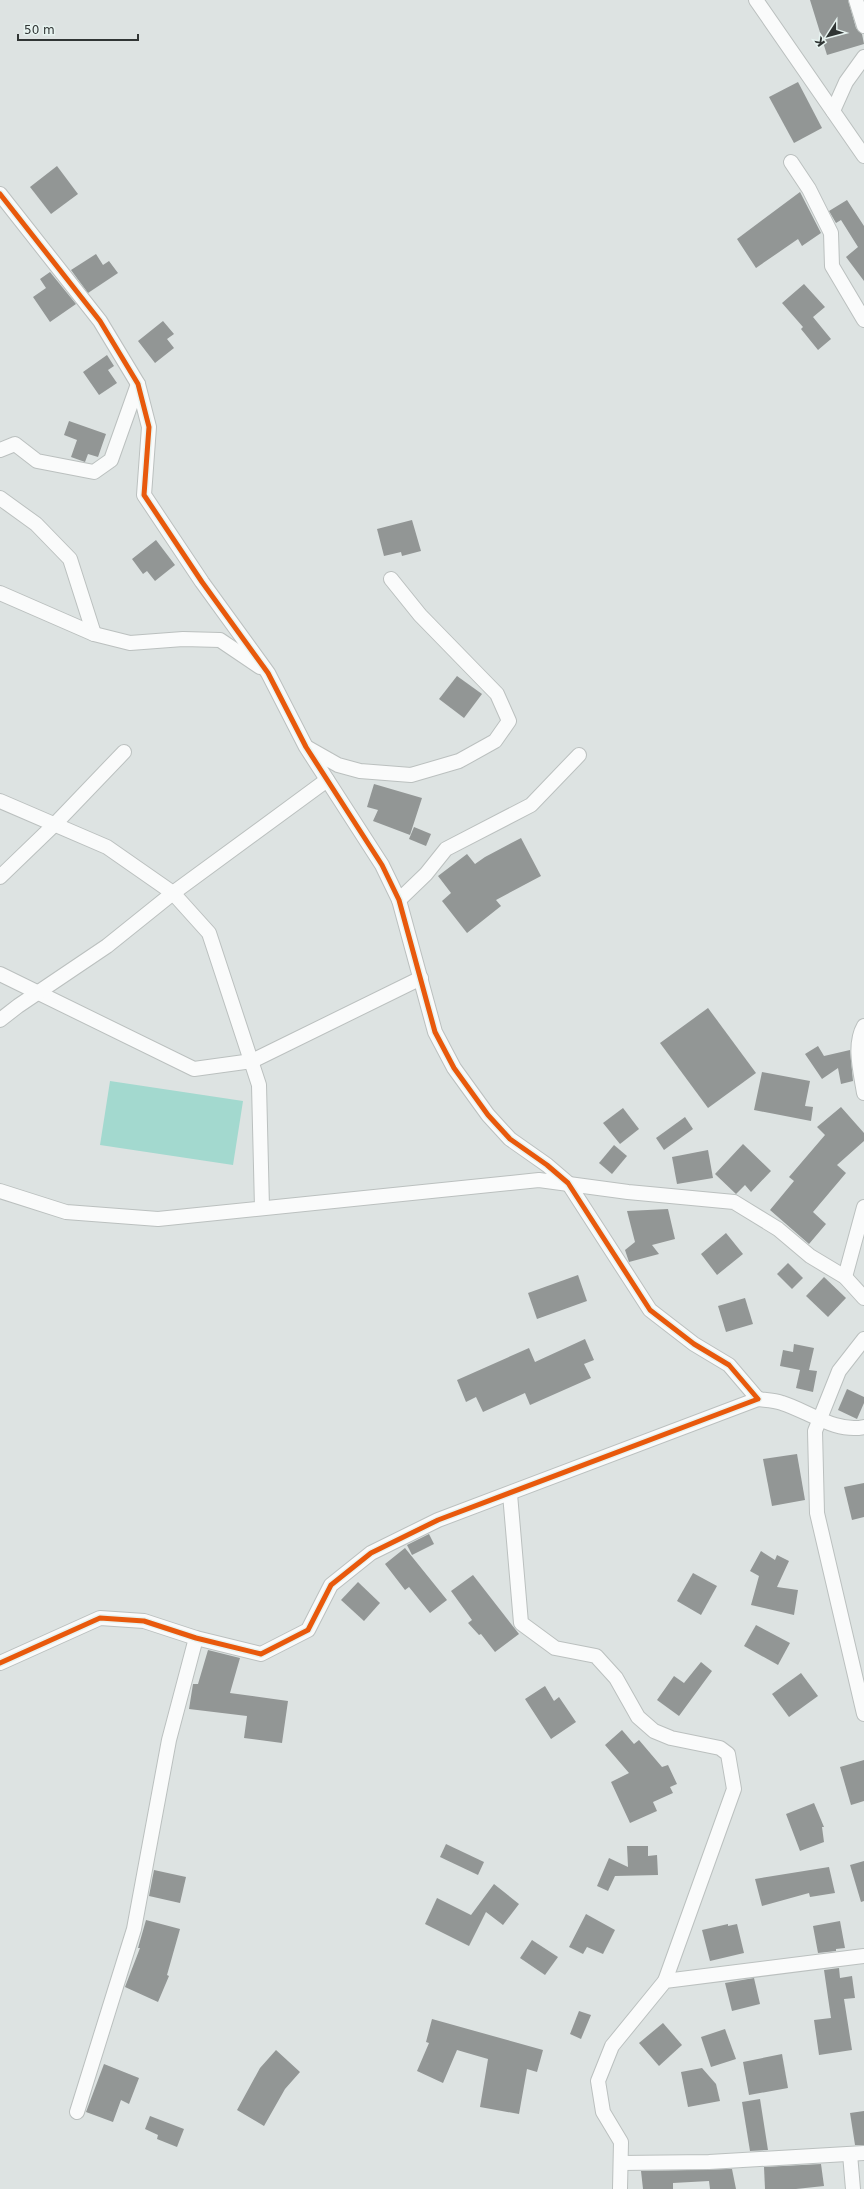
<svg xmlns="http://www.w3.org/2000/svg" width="864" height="2189" viewBox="0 0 864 2189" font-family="'DejaVu Sans',sans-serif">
	<rect width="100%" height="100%" fill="#dde3e2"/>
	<path fill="#a3d9cf" d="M110 1081 243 1101 233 1165 100 1145Z"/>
	<g fill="#929695">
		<path d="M810 0H848L856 28 862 34 864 44 827 55Z"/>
		<path d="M798 82 822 128 794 143 769 97Z"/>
		<path d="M57 166 78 194 51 214 30 187Z"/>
		<path d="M800 192 821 233 802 246 798 239 756 268 737 239Z"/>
		<path d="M847 200 864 226V281L846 257 858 247 841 220 836 223 829 211Z"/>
		<path d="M96 254 103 265 109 261 118 273 88 293 71 270Z"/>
		<path d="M50 272 76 304 50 322 33 297 46 288 40 279Z"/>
		<path d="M804 284 825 307 813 317 831 339 818 350 801 329 803 327 782 303Z"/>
		<path d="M163 321 174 334 167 339 174 348 155 363 138 341Z"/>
		<path d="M107 355 114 366 108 370 117 383 99 395 83 372Z"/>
		<path d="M69 421 106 434 98 457 88 454 85 462 71 457 77 440 64 435Z"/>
		<path d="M412 520 421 551 402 556 401 552 384 556 377 529Z"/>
		<path d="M156 540 175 565 155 581 147 571 143 574 132 559Z"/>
		<path d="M457 676 482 694 464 718 439 699Z"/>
		<path d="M374 784 422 798 410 835 373 821 378 810 367 807Z"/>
		<path d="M414 827 431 834 426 846 409 839Z"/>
		<path d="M521 838 541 876 496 900 501 906 467 933 442 901 451 893 438 876 467 854 475 864 485 857Z"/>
		<path d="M708 1008 756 1073 708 1108 660 1043Z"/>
		<path d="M818 1046 824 1056 850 1050 853 1081 841 1084 838 1068 822 1079 805 1054Z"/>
		<path d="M762 1072 810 1081 805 1106 813 1107 811 1121 754 1110Z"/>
		<path d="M841 1107 864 1133V1141L837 1165 846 1173 813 1212 826 1224 809 1244 770 1210 794 1181 789 1177 825 1135 817 1127Z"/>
		<path d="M623 1108 639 1129 620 1144 603 1123Z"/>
		<path d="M685 1117 693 1129 664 1150 656 1138Z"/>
		<path d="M743 1144 771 1171 751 1192 745 1185 736 1194 715 1174Z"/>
		<path d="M614 1145 627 1156 612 1174 599 1163Z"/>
		<path d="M708 1150 713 1178 677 1184 672 1157Z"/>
		<path d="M668 1209 675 1239 652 1245 659 1254 629 1262 625 1250 635 1242 627 1211Z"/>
		<path d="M726 1233 743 1254 717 1275 701 1254Z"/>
		<path d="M788 1263 803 1278 792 1289 777 1274Z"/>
		<path d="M578 1275 587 1301 537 1319 528 1293Z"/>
		<path d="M824 1277 846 1298 828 1317 806 1296Z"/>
		<path d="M745 1298 753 1324 726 1332 718 1306Z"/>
		<path d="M585 1339 594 1360 584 1364 591 1378 530 1405 525 1393 483 1412 476 1397 466 1402 457 1380 529 1348 535 1362Z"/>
		<path d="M794 1344 814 1348 809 1370 817 1371 813 1392 796 1388 800 1370 780 1366 783 1350 793 1352Z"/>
		<path d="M847 1389 864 1397V1403L857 1419 838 1410Z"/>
		<path d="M797 1454 805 1500 772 1506 763 1459Z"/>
		<path d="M864 1483V1517L852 1520 844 1487Z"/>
		<path d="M429 1534 434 1544 412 1555 407 1545Z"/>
		<path d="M405 1548 447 1600 430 1613 409 1587 405 1590 385 1564Z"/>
		<path d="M761 1551 775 1560 777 1555 789 1561 777 1587 798 1590 794 1615 751 1605 759 1576 750 1571Z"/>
		<path d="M693 1573 717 1586 701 1615 677 1601Z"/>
		<path d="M473 1575 519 1634 495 1652 481 1634 479 1635 468 1623 472 1620 451 1591Z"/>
		<path d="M358 1582 380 1603 364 1621 341 1600Z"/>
		<path d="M756 1625 790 1643 778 1665 744 1646Z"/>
		<path d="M208 1650 240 1658 230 1693 288 1701 282 1743 244 1738 247 1716 189 1709 193 1684H198Z"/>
		<path d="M701 1662 712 1671 679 1716 657 1700 674 1676 684 1683Z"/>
		<path d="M801 1673 818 1696 789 1717 772 1694Z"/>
		<path d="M545 1686 554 1701 559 1697 576 1722 551 1739 525 1699Z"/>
		<path d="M622 1730 634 1744 639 1740 662 1767 668 1765 677 1784 670 1787 673 1793 653 1802 657 1811 630 1823 611 1782 629 1773 605 1745Z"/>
		<path d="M864 1760V1801L851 1805 840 1767Z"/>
		<path d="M814 1803 824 1827H822L824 1842 800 1851 786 1814Z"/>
		<path d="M446 1844 484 1862 478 1875 440 1857Z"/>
		<path d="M627 1846H648V1856L657 1855 658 1875 615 1876 608 1891 597 1886 609 1858 628 1867Z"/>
		<path d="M864 1861V1901L861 1902 850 1865Z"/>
		<path d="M829 1867 835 1893 810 1897 809 1893 762 1906 755 1879Z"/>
		<path d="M154 1870 186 1877 180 1903 149 1896Z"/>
		<path d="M494 1884 519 1904 503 1925 486 1912 469 1946 425 1924 437 1898 471 1915Z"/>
		<path d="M586 1914 615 1930 603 1954 587 1947 583 1954 569 1947Z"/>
		<path d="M146 1920 180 1929 167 1975 169 1976 158 2002 125 1987 140 1948H138Z"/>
		<path d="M840 1921 845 1948 836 1949V1951L818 1953 813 1926Z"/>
		<path d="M728 1924V1926L737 1924 744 1953 710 1961 702 1930Z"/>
		<path d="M532 1940 558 1957 545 1975 520 1958Z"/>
		<path d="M839 1968 840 1978 852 1976 855 1998 844 1999 852 2050 819 2055 814 2020 831 2018 824 1970Z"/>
		<path d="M754 1978 760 2004 732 2011 725 1983Z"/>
		<path d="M579 2011 591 2015 581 2039 570 2034Z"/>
		<path d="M432 2019 543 2050 537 2072 527 2069 519 2114 480 2107 488 2059 457 2050 443 2083 417 2071 429 2043 426 2042Z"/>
		<path d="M663 2023 682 2045 659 2066 639 2043Z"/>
		<path d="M725 2029 736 2059 711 2067 701 2037Z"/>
		<path d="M276 2050 300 2072 285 2089 264 2126 237 2110 260 2068Z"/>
		<path d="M782 2054 788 2088 749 2095 743 2062Z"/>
		<path d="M104 2064 139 2078 129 2104 121 2100 113 2122 86 2112Z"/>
		<path d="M702 2068 716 2084 720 2101 688 2107 681 2072Z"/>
		<path d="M760 2099 768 2150 750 2151 742 2102Z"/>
		<path d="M864 2111V2145H855L850 2113Z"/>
		<path d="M150 2116 184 2129 177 2147 157 2139 158 2135 145 2129Z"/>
		<path d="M821 2164 824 2186 796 2189H765L764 2167Z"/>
		<path d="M732 2169 736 2189H710L709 2181 673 2183V2189H643L641 2171Z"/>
	</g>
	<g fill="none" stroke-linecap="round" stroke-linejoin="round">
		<defs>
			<g id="minor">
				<path d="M756 0 864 156"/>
				<path d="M856 0 864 26"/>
				<path d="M833 111 846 82 864 57"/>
				<path d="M791 162 809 189 831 233 832 266 864 320"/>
				<path d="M0 194 100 321 138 384 149 427 144 495 202 582 268 673 306 747 382 865 399 900 435 1032 454 1068 488 1115 510 1139 547 1165 568 1183 650 1310 694 1344 729 1365 758 1399 438 1520 371 1553 331 1585 308 1630 261 1654 196 1638 144 1621 100 1618 0 1663"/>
				<path d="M0 450 15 444 37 461 94 472 111 460 138 384"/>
				<path d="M0 498 36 524 70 559 94 634"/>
				<path d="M0 593 94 634 130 643 183 639 220 640 260 667"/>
				<path d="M308 748 338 765 360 771 411 775 459 761 495 741 509 721 497 694 420 615 391 579"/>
				<path d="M0 801 107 847 173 893 209 933 259 1085 262 1208"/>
				<path d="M0 877 55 824 124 752"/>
				<path d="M399 900 426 874 446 849 531 805 579 755"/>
				<path d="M0 974 194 1069 252 1061 421 978"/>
				<path d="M0 1020 18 1006 107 946 173 893 327 780"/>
				<path d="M864 1026C853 1045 861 1073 864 1093"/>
				<path d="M0 1191 66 1212 158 1219 539 1180 628 1192 734 1202 778 1229 810 1256 845 1277 864 1298"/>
				<path d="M845 1277 864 1207"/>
				<path d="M864 1339 839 1371 815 1431 817 1513 864 1714"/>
				<path d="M758 1399C765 1400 774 1400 782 1403 808 1411 835 1433 864 1427"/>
				<path d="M510 1494 521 1623 555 1648 596 1656 616 1678 638 1717 654 1731 671 1738 720 1748 728 1754 734 1789 665 1981"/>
				<path d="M77 2112 134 1929 169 1740 196 1638"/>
				<path d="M850 2154 853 2189"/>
				<path d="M621 2163 709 2162 864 2153"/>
				<path d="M620 2189 621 2142 603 2112 598 2081 612 2046 665 1981 864 1956"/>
			</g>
		</defs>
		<use href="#minor" stroke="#bbc0bf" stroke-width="16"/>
		<use href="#minor" stroke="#fafbfb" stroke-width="14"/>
		<defs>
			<path id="cycleway" d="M0 194 100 321 138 384 149 427 144 495 202 582 268 673 306 747 382 865 399 900 435 1032 454 1068 488 1115 510 1139 547 1165 568 1183 650 1310 694 1344 729 1365 758 1399 438 1520 371 1553 331 1585 308 1630 261 1654 196 1638 144 1621 100 1618 0 1663"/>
		</defs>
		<use href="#cycleway" stroke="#e7f3f0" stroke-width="8"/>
		<use href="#cycleway" stroke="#e8590c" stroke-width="5"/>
	</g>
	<g transform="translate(828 36) rotate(234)" stroke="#e7f3f0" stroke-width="3" paint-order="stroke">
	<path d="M0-3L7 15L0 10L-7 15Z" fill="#303534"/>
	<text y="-6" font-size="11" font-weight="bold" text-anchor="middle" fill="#303534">K</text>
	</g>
	<path d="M18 34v6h120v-6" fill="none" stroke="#303534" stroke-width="2"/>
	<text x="24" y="34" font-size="12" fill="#303534" stroke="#e7f3f0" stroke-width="3" paint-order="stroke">50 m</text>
</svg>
